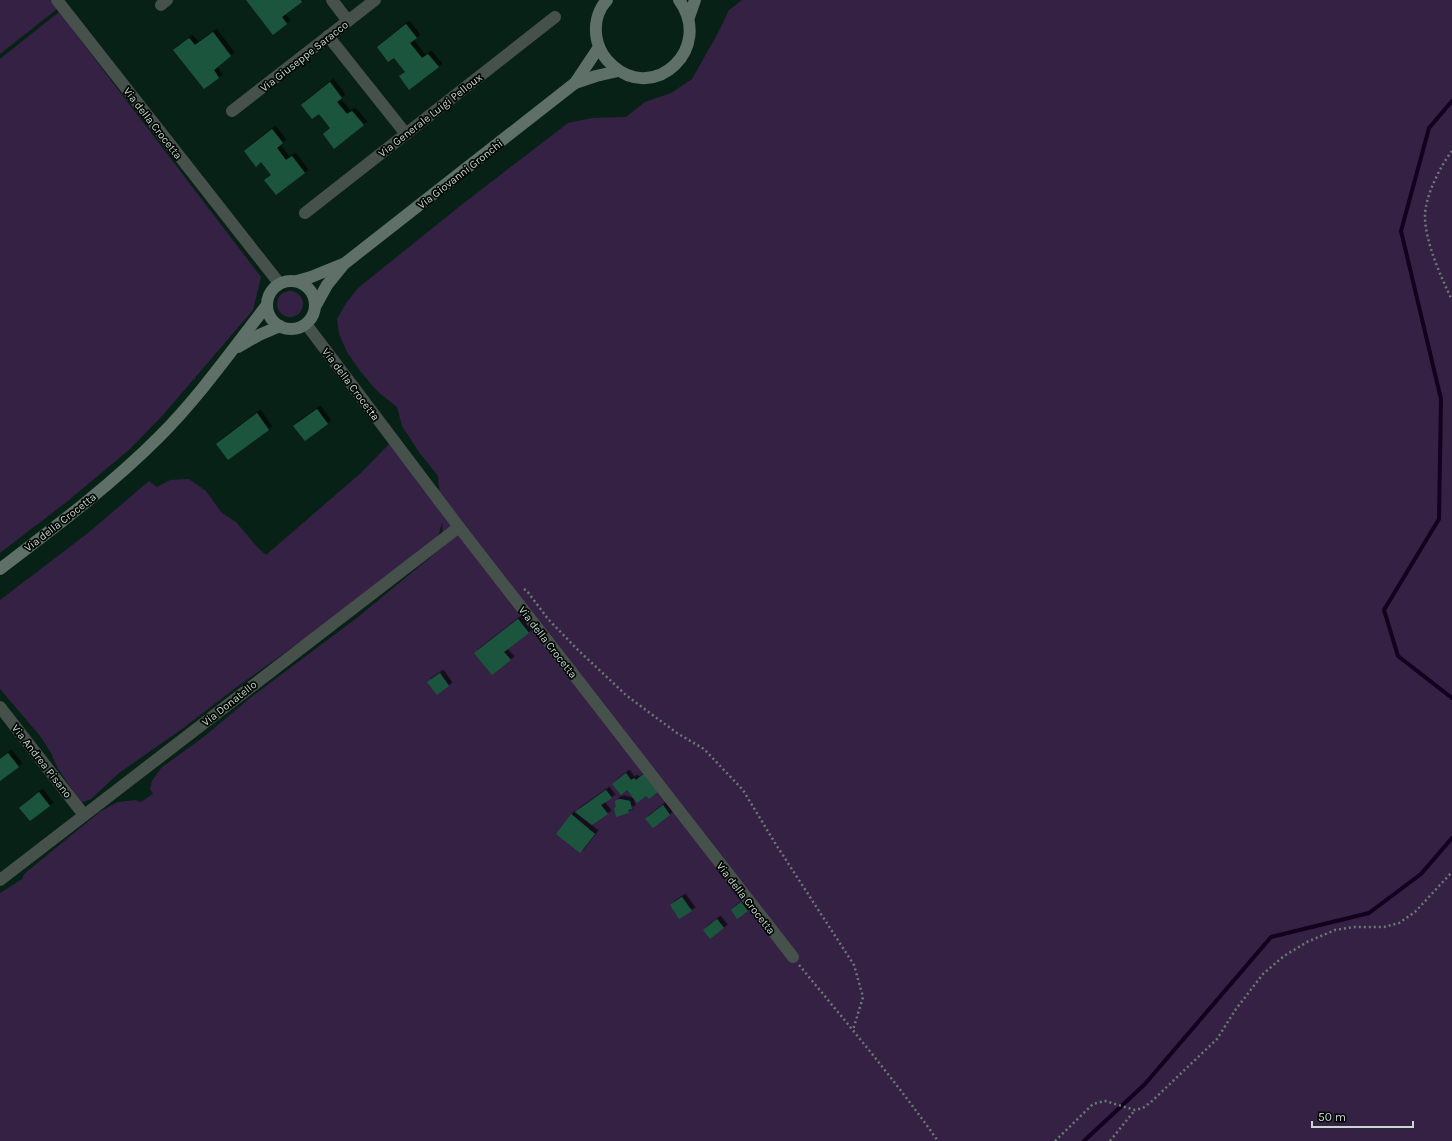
<svg xmlns="http://www.w3.org/2000/svg" width="1452" height="1141" viewBox="0 0 1452 1141" font-family="Karla,sans-serif">
	<defs>
		<filter id="shadow"><feDropShadow dx="3.5" dy="-3.5" stdDeviation="0" flood-color="#0009"/></filter>
	</defs>
	<rect width="100%" height="100%" fill="#082117"/>
	<g fill="#352143">
		<path d="M0 0H50L57 9 0 54Z"/>
		<path d="M742 0H1452V1141H0V893L22 879 24 874 101 811 118 802 135 800 141 802 153 794 150 789 152 781 161 768 206 735 250 698 358 617 444 546 442 523 438 537 358 600 234 689 182 729 119 773 91 799 81 803 57 767 51 753 40 736 0 689V600L88 533 149 481 157 487 170 480 189 479 206 491 221 512 236 522 259 549 266 555 362 472 389 444 441 509 438 476 419 452 402 426 397 407 377 391 361 372 347 352 339 334 337 319 346 303 358 288 460 206 568 123 592 118 626 117 645 102 671 93 692 79 719 31 729 10Z"/>
		<path d="M59 12 261 277 253 310 163 415 130 449 69 500 0 553V59Z"/>
		<circle cx="290" cy="304" r="13"/>
	</g>
	<g fill="none" stroke-linecap="round" stroke-linejoin="round">
		<g stroke="#12001e" stroke-width="4">
			<path d="M1452 101 1429 128 1401 231 1441 399 1439 519 1384 610 1398 656 1452 698"/>
			<path d="M1084 1141 1145 1084 1271 937 1369 913 1421 874 1452 838"/>
		</g>
	</g>
	<g fill="#1c553e" filter="url(#shadow)">
		<path d="M246 0H301L302 2 282 17 287 24 273 35Z"/>
		<path d="M406 24 417 38 410 43 422 58 428 54 439 67 409 90 399 76 405 72 394 58 388 62 377 47Z"/>
		<path d="M213 32 231 56 214 70 219 78 204 89 173 50 189 38 195 45Z"/>
		<path d="M330 82 342 98 337 102 347 114 352 111 364 125 334 149 323 134 330 128 319 114 312 119 301 105Z"/>
		<path d="M272 129 283 143 277 148 286 160 292 156 305 173 276 195 264 180 271 175 261 162 256 167 244 151Z"/>
		<path d="M317 409 328 424 305 441 293 426Z"/>
		<path d="M257 413 269 430 228 460 216 444Z"/>
		<path d="M518 619 529 633 504 652 511 660 492 675 474 653Z"/>
		<path d="M440 673 449 686 437 695 427 682Z"/>
		<path d="M8 753 19 767 0 781V759Z"/>
		<path d="M626 773 631 780 634 778 636 780 645 773 659 791 649 799 646 796 637 803 627 790 621 795 612 784Z"/>
		<path d="M606 790 612 798 601 805 608 814 592 825 575 812Z"/>
		<path d="M39 792 50 806 30 821 19 808Z"/>
		<path d="M620 799 630 801 632 809 628 810 629 813 616 817 614 808 616 807 615 801Z"/>
		<path d="M663 805 670 815 653 828 645 819Z"/>
		<path d="M571 814 595 834 580 853 556 834Z"/>
		<path d="M682 897 692 911 679 919 670 905Z"/>
		<path d="M741 902 748 911 737 919 731 910Z"/>
		<path d="M717 919 724 928 710 939 703 930Z"/>
	</g>
	<g fill="none" stroke-linecap="round" stroke-linejoin="round">
		<g stroke="#687c73" stroke-width="2.5" stroke-dasharray="2 3" stroke-linecap="butt">
			<path d="M1452 151C1440 166 1425 197 1425 216 1425 242 1441 277 1452 300"/>
			<path d="M524 589 527 591 548 619 577 649 627 696 677 733 704 749 743 790 775 843 854 965 863 997 853 1030"/>
			<path d="M799 965C847 1023 895 1080 938 1141"/>
			<path d="M1055 1141 1093 1104 1105 1101 1135 1110 1143 1108 1151 1102 1217 1039 1236 1009 1263 974 1284 956 1307 942 1335 930 1354 927H1384L1399 923 1415 912 1452 872"/>
			<path d="M1110 1141 1135 1110"/>
		</g>
		<g stroke="#46514c" stroke-width="12">
			<path d="M57 0 279 283"/>
			<path d="M332 0 348 21"/>
			<path d="M161 5 167 0"/>
			<path d="M328 36 406 134"/>
			<path d="M232 111 375 0"/>
			<path d="M305 213 555 17"/>
			<path d="M306 324 459 527 793 957"/>
			<path d="M0 707 84 815"/>
			<path d="M0 880 459 527"/>
		</g>
		<g stroke="#5e7067" stroke-width="12">
			<path d="M607 0C597 11 594 26 597 40 599 50 605 59 613 66 655 103 714 48 679 0"/>
			<path d="M689 17 695 0"/>
			<path d="M575 83 596 76 618 71"/>
			<circle cx="291" cy="305" r="24"/>
			<path d="M297 281 311 277 343 264"/>
			<path d="M316 305 327 285 344 264 575 83 599 47"/>
			<path d="M238 347 259 335 280 326"/>
			<path d="M0 569C55 527 110 486 159 437 199 397 232 350 267 305"/>
		</g>
	</g>
	<g text-anchor="middle" stroke-width="3.5" stroke-linejoin="round" paint-order="stroke">
		<g font-size="11" fill="#c7d6ce" stroke="#020805">
			<text transform="translate(304 56) rotate(-38)" y="4">Via Giuseppe Saracco</text>
			<text transform="translate(430 115) rotate(-38)" y="4">Via Generale Luigi Pelloux</text>
			<text transform="translate(153 123) rotate(52)" y="4">Via della Crocetta</text>
			<text transform="translate(460 174) rotate(-38)" y="4">Via Giovanni Gronchi</text>
			<text transform="translate(351 384) rotate(53)" y="4">Via della Crocetta</text>
			<text transform="translate(60 522) rotate(-38)" y="4">Via della Crocetta</text>
			<text transform="translate(548 642) rotate(52)" y="4">Via della Crocetta</text>
			<text transform="translate(229 703) rotate(-38)" y="4">Via Donatello</text>
			<text transform="translate(42 761) rotate(52)" y="4">Via Andrea Pisano</text>
			<text transform="translate(746 898) rotate(52)" y="4">Via della Crocetta</text>
		</g>
	</g>
	<path d="M1312 1121v6h101v-6" fill="none" stroke="#c7d6ce" stroke-width="2"/>
	<text x="1318" y="1121" font-size="12" fill="#c7d6ce" stroke="#020805" stroke-width="3" paint-order="stroke">50 m</text>
</svg>
